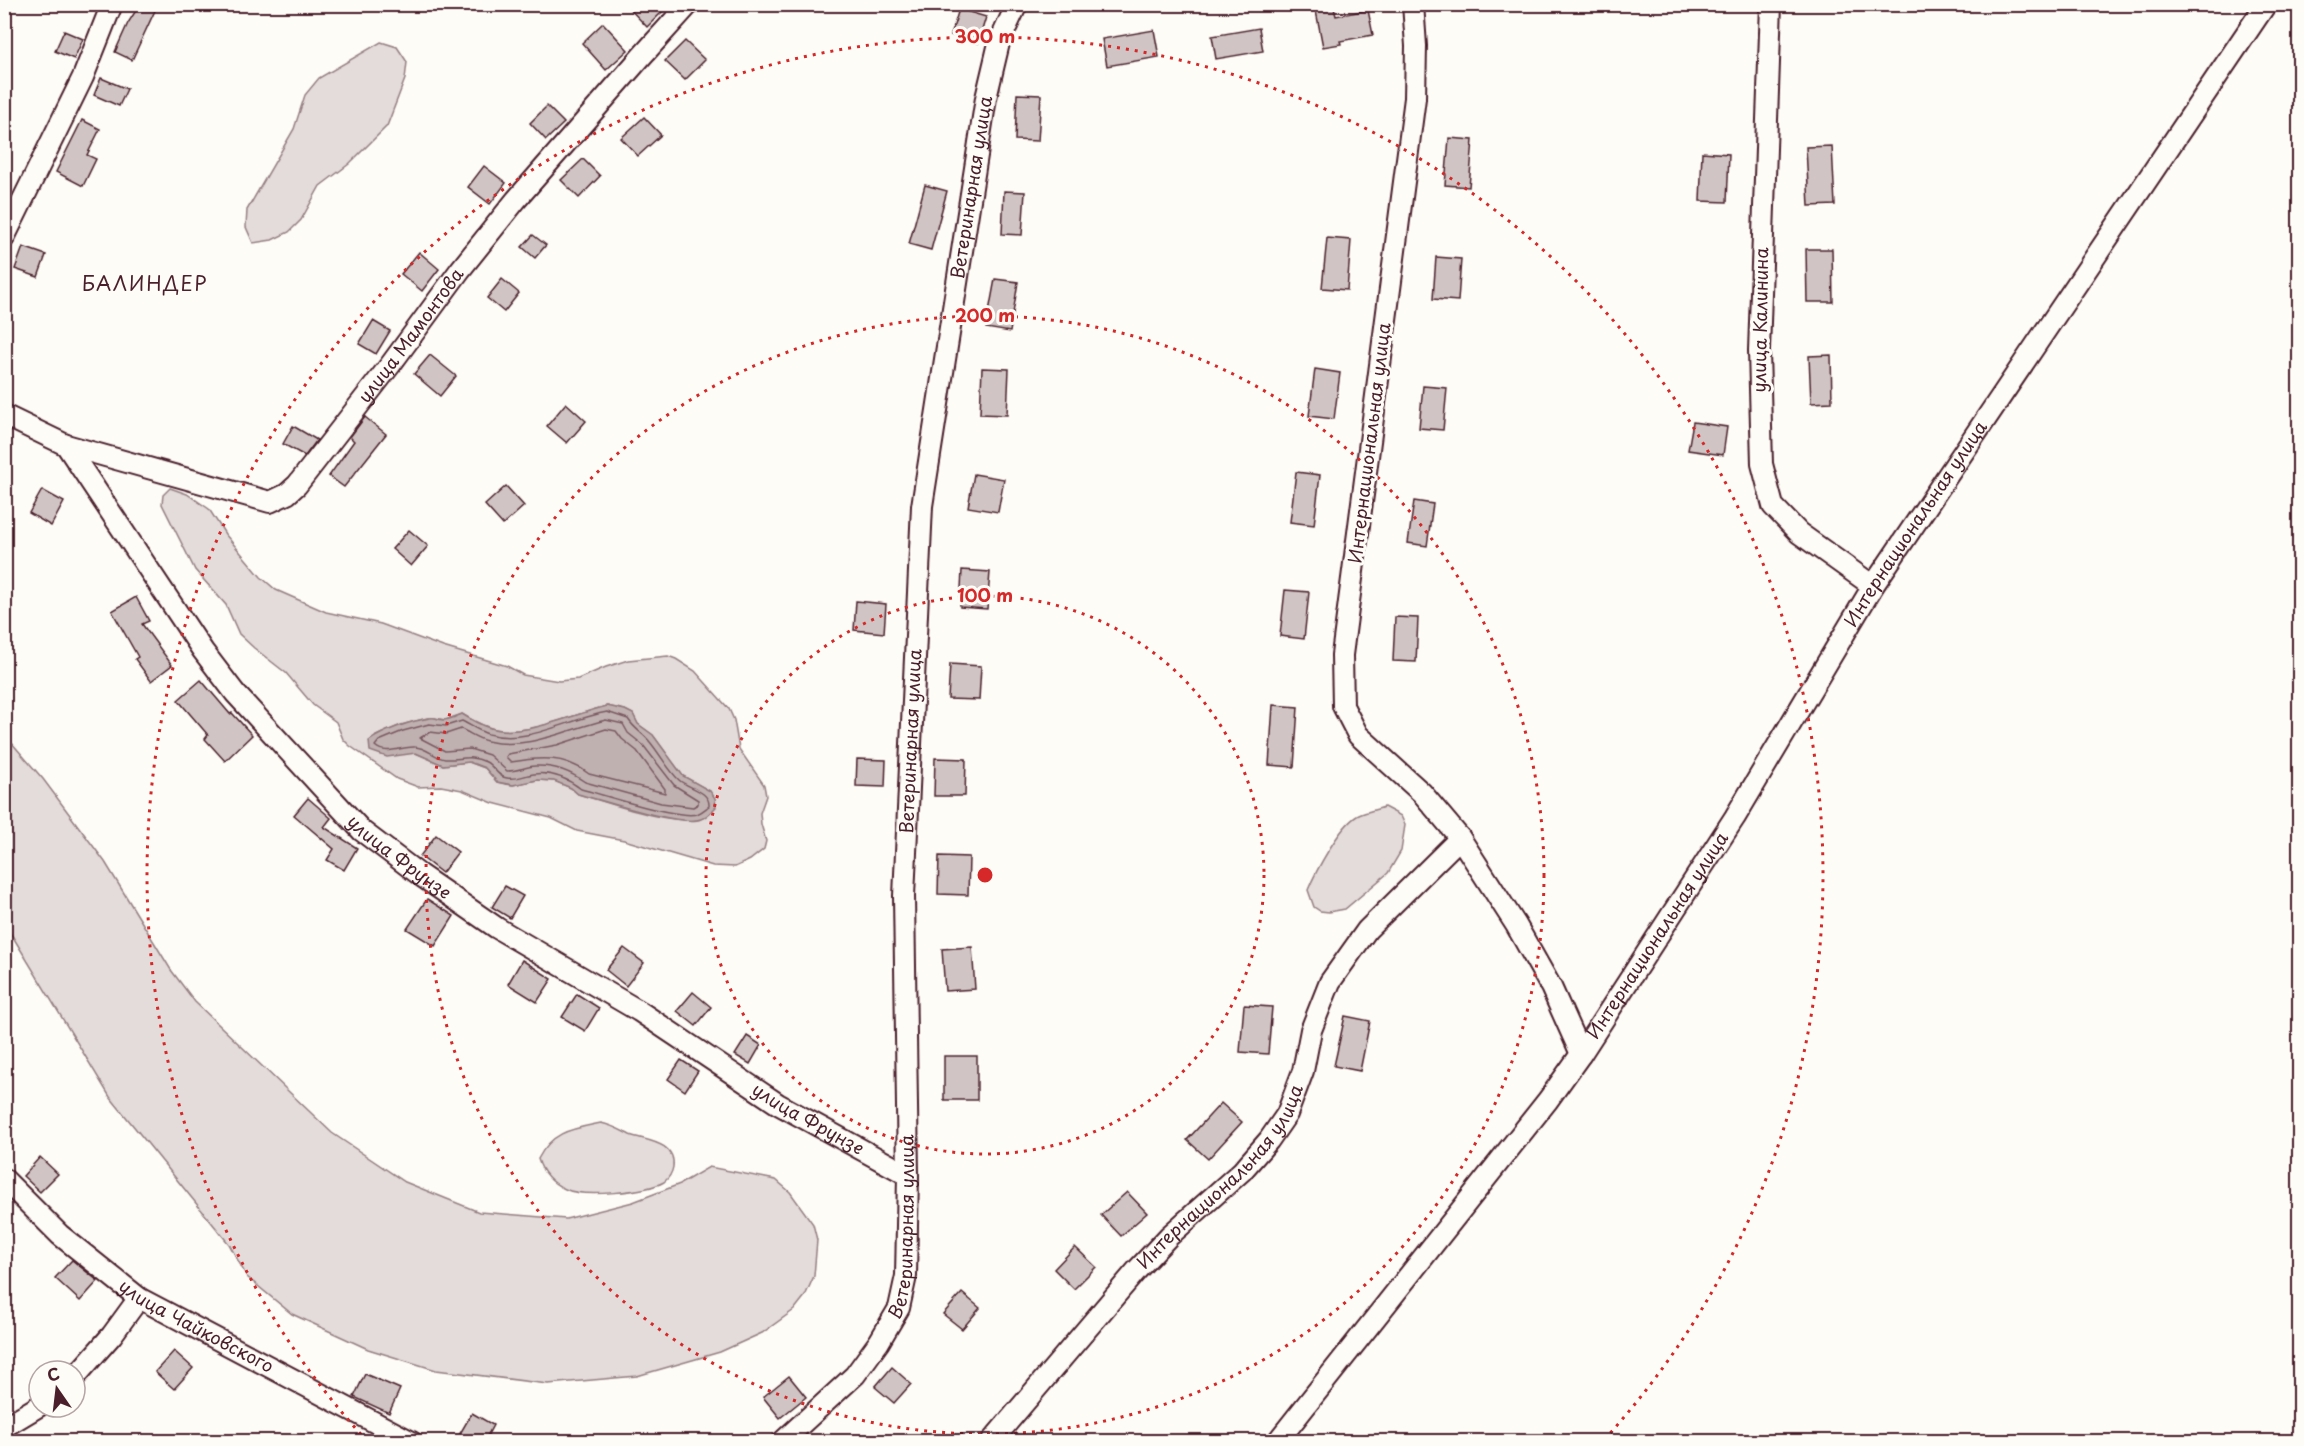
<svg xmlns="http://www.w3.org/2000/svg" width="2304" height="1446" viewBox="0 0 2304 1446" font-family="'Playpen Sans',sans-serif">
	<rect width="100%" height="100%" fill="#fdfcf7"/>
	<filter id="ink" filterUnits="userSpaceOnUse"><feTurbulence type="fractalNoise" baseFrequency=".0167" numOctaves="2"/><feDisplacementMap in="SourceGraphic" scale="12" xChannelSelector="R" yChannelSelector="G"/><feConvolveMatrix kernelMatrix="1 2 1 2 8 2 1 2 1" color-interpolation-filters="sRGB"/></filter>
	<g filter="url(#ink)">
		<g fill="#e3dcda" stroke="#967e82" stroke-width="1.5" fill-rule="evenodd">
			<path d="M381 42 397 47 407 62 405 79 387 126 349 164 320 186 301 220 289 232 272 240 253 243 246 227 247 210 294 129 305 95 319 78Z"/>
			<path d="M170 488 187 494 209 509 225 534 261 577 276 590 326 612 381 624 443 647 507 666 523 675 559 681 578 679 606 667 628 660 668 656 676 659 695 671 729 709 734 720 739 749 764 785 766 796 760 813 761 824 766 841 764 849 750 860 735 867 713 866 624 840 577 831 551 818 493 803 462 790 441 786 418 787 397 779 350 746 343 739 336 722 313 705 286 673 254 648 239 634 226 605 195 570 162 504 163 495ZM607 706 625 710 633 714 638 724 653 735 683 776 710 791 703 818C669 826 611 803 578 794L571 788 555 781 537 780 513 785 505 784 497 782 485 768 469 762 443 765 376 736 401 725 427 718H435L445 720 462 714C470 719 479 724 488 727 523 740 572 714 607 706Z"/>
			<path d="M4 734 43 779 105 862 171 970 195 1002 332 1133 405 1182 479 1212 566 1219 633 1202 680 1184 709 1167 776 1180 790 1192 813 1224 817 1240 814 1276 805 1296 794 1310 762 1333 720 1352 637 1376 548 1384 436 1370 368 1349 292 1314 247 1277 229 1244 110 1097 13 937 5 926Z"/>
			<path d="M1384 807 1401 816 1405 825 1401 851 1388 873 1345 909 1329 912 1320 911 1314 907 1308 890C1316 871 1339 827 1357 816 1365 812 1375 810 1384 807Z"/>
			<path d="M601 1123C612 1125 620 1130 630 1135 647 1141 676 1142 673 1167 672 1173 669 1178 664 1182 646 1192 583 1198 565 1189 552 1183 542 1172 538 1159 552 1131 572 1129 601 1123Z"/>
		</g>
		<path fill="#c0b1b1" stroke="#91777b" stroke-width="1.5" d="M607 706 625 710 633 714 638 724 653 735 683 776 710 791 715 798 716 807C712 811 707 817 701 819 682 827 601 800 578 794L571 788 554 781 537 780 513 785 497 782 485 768 469 762 443 765 416 753 387 757 370 751 369 741C384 730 411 721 430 718 436 717 439 720 444 720 450 720 457 716 462 714 470 719 479 724 487 727 522 740 572 714 607 706Z"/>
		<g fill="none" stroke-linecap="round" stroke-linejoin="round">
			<g stroke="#795961" stroke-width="1.5">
				<path d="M607 712 628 719C634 729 643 733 650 742 660 754 668 770 679 780 688 788 710 791 709 806 705 809 702 812 697 814 676 819 605 795 581 789 568 779 551 772 534 774 525 775 516 780 507 778 497 777 494 766 486 762 469 754 461 760 445 759 435 758 426 747 415 747 402 746 386 756 375 746L379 741 403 731 429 724 446 726 462 721C470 725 479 731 488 734 528 745 568 719 607 712Z"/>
				<path d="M606 720 623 724 628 733 643 745 674 785 698 800V804L693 807 661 803 585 782C571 772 553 765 535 766 525 767 517 771 507 771L489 755 470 749 445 751 420 738 430 732 446 734 461 729C470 733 478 739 487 741 528 751 567 729 606 720Z"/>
				<path d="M606 729 616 731 622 739 637 751 665 789V793L589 774C565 755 539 757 511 762L506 757 508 754 557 745Z"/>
			</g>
		</g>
		<g fill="#d0c5c4" stroke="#4a1f2b" stroke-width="1.5">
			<path d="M140 4H158L132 60 115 52 128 23Z"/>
			<path d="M625 4H670L647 27Z"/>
			<path d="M1334 8 1336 16 1368 10 1373 35 1340 41 1341 44 1323 47 1316 11Z"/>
			<path d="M959 9 986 17 978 43 951 35Z"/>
			<path d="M603 23 628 50 606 70 582 43Z"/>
			<path d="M1259 28 1263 51 1216 59 1212 36Z"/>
			<path d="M1154 30 1159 57 1107 66 1102 39Z"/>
			<path d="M64 31 83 39 74 59 55 51Z"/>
			<path d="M685 41 705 60 685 80 665 61Z"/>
			<path d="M101 78 127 89 119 106 94 95Z"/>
			<path d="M1017 94 1041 95 1038 141 1015 140Z"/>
			<path d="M547 106 564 123 546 140 530 123Z"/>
			<path d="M644 117 661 135 638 156 621 138Z"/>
			<path d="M82 120 100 129 87 155 96 159 83 186 56 172Z"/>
			<path d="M1449 138 1473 140 1469 187 1445 185Z"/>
			<path d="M1832 146 1835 205 1809 206 1806 147Z"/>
			<path d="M1702 152 1729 154 1727 202 1700 201Z"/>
			<path d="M583 159 600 176 579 198 561 180Z"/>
			<path d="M484 166 506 183 490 204 468 187Z"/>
			<path d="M925 185 947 191 931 250 909 244Z"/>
			<path d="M1004 191 1025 192 1022 235 1002 234Z"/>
			<path d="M533 235 546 245 535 258 522 247Z"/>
			<path d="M1327 238 1351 240 1347 290 1322 288Z"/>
			<path d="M23 247 46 255 38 277 15 269Z"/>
			<path d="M1806 249H1832L1833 302H1807Z"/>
			<path d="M419 252 439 269 422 291 401 274Z"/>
			<path d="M1436 257 1461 259 1458 301 1433 299Z"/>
			<path d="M502 279 519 293 504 312 487 298Z"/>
			<path d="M995 279 1018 282 1010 332 986 328Z"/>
			<path d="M373 321 390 331 376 354 359 344Z"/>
			<path d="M430 355 456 376 440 396 414 374Z"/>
			<path d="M1831 355 1832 402 1811 403 1809 356Z"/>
			<path d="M982 368 1009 369 1007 415 980 414Z"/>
			<path d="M1315 369 1340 373 1334 419 1309 416Z"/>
			<path d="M1423 386 1447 388 1443 430 1419 428Z"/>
			<path d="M566 403 586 421 567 443 547 426Z"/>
			<path d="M365 417 386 434 344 487 329 476 354 441 350 437Z"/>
			<path d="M1693 422 1727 427 1723 455 1688 450Z"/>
			<path d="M293 426 317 440 305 456 283 444Z"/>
			<path d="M1296 472 1320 475 1314 525 1290 522Z"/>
			<path d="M974 474 1004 479 998 512 968 507Z"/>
			<path d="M506 486 524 506 503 525 485 505Z"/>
			<path d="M42 490 64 502 51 526 29 513Z"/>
			<path d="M1414 501 1433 504 1427 546 1408 543Z"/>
			<path d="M409 530 428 546 411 566 392 549Z"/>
			<path d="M962 570 990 572 987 609 960 607Z"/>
			<path d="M1285 590 1309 592 1304 639 1280 636Z"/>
			<path d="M136 597 149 621 142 624 172 665 151 681 135 659 138 657 112 611Z"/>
			<path d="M856 601 886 604 884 633 854 630Z"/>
			<path d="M1395 617 1418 618 1416 662 1393 661Z"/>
			<path d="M950 664 981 666 979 700 948 699Z"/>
			<path d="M201 680 230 714 232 713 252 735 225 761 205 739 208 735 178 700Z"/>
			<path d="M1273 705 1298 707 1294 767 1269 765Z"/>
			<path d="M935 758 966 759 965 796H934Z"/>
			<path d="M857 759 886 760 885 787 856 786Z"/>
			<path d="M308 798 331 818 324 827 357 848 344 870 327 860 334 849 294 815Z"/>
			<path d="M436 835 458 852 442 873 420 856Z"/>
			<path d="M939 856 969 857 968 895 938 894Z"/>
			<path d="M505 886 523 896 510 918 492 907Z"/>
			<path d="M427 899 454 916 435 946 407 929Z"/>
			<path d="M972 947 975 989 945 991 942 949Z"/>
			<path d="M624 948 644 963 626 986 606 970Z"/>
			<path d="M522 960 552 979 537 1002 508 984Z"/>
			<path d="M693 992 711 1007 696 1026 677 1011Z"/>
			<path d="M577 994 599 1008 585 1031 562 1017Z"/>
			<path d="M1244 1005 1272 1007 1268 1054 1240 1052Z"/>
			<path d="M1345 1016 1370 1021 1360 1071 1334 1066Z"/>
			<path d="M747 1036 761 1045 750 1064 735 1055Z"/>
			<rect x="944" y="1056" width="33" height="44"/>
			<path d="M681 1060 698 1071 685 1091 668 1079Z"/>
			<path d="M1221 1103 1242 1122 1208 1159 1187 1140Z"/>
			<path d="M40 1157 58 1174 40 1192 23 1176Z"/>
			<path d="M1127 1192 1147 1213 1121 1236 1101 1215Z"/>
			<path d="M1075 1247 1096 1267 1074 1289 1054 1269Z"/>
			<path d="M72 1260 98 1281 80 1301 55 1278Z"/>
			<path d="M962 1293 980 1308 962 1329 943 1314Z"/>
			<path d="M174 1351 193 1368 174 1389 155 1372Z"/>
			<path d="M892 1367 911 1384 894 1403 875 1387Z"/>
			<path d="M365 1374 400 1389 389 1413 354 1397Z"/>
			<path d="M789 1376 806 1397 780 1418 763 1397Z"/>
			<path d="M472 1413 493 1425 484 1442H466L458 1437Z"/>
		</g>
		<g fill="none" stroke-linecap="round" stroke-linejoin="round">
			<defs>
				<g id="minor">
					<path d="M1413 4 1416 46 1415 98 1342 655 1343 706 1358 735 1422 793 1460 838 1516 925 1551 987 1581 1054"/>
					<path d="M1771 4 1759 351 1762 464 1773 506 1799 533 1873 586"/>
					<path d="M4 238 83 77 112 4"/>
					<path id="s1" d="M4 415 66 445 203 651 235 693 362 831 420 875 497 928 639 1011 778 1104 908 1175"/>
					<path id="s2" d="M66 445 270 502 287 494 297 485 391 364 460 270 516 200 641 57 689 4"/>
					<path id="s3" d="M4 1179 60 1235 139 1298 412 1442"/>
					<path d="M75 1377 112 1335 139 1298"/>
					<path d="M4 1427 39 1406"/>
					<path id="s4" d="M782 1442 855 1375 879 1342 899 1308 906 1276 908 1175 904 896 922 506 986 98 999 43 1017 4"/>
					<path id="s5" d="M991 1442 1137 1270 1169 1236 1242 1171 1269 1140 1287 1114 1303 1071 1311 1030 1330 982 1367 930 1460 838"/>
					<path id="s6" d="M1277 1442 1548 1100 1581 1054 1735 817 1873 586 2266 4"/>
				</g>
			</defs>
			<use href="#minor" stroke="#4a1f2b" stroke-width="24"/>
			<use href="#minor" stroke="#fdfcf7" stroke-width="20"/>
		</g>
	</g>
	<g fill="none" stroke="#d62828" stroke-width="3" stroke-dasharray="3 6">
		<circle cx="985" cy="875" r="279"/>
		<circle cx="985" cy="875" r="559"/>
		<path d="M367 1441A838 838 0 1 1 1603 1441"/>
	</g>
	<g text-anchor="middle" stroke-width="6" stroke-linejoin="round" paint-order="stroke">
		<g font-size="18" fill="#4a1f2b" stroke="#fdfcf7">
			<text dy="6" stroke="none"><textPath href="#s4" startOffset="1305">Ветеринарная улица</textPath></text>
			<text transform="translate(1761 320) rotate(-89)" y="6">улица Калинина</text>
			<text dy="6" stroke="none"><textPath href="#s2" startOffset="432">улица Мамонтова</textPath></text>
			<text transform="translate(1370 443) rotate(-83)" y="6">Интернациональная улица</text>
			<text dy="6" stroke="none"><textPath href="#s6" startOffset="1120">Интернациональная улица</textPath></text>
			<text dy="6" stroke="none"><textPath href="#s4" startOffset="747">Ветеринарная улица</textPath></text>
			<text dy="6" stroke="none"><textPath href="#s1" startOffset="602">улица Фрунзе</textPath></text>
			<text dy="6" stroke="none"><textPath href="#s6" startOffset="634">Интернациональная улица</textPath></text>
			<text dy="6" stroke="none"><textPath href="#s1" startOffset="1088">улица Фрунзе</textPath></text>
			<text dy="6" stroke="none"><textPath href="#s5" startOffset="352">Интернациональная улица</textPath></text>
			<text dy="6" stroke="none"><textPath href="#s4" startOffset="261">Ветеринарная улица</textPath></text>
			<text dy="6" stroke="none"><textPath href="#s3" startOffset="244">улица Чайковского</textPath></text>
		</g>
		<g font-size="20" letter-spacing="1.5" fill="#4a1f2b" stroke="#fdfcf7">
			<text x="145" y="291">БАЛИНДЕР</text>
		</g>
	</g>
	<circle cx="985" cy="875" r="9" fill="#d62828" stroke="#fdfcf7" stroke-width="3"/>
	<g font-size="18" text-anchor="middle" font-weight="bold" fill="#d62828" stroke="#fdfcf7" stroke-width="6" stroke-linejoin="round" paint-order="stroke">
		<text x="985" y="43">300 m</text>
		<text x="985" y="322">200 m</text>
		<text x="985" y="602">100 m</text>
	</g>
	<rect width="2304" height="1446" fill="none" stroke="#fdfcf7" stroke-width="24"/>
	<rect x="12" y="12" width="2280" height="1422" fill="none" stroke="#4a1f2b" stroke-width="2" filter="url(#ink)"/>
	<g transform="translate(57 1389) rotate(346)"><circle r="28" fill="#fdfcf7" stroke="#b5a4a5" stroke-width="1.5"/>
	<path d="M0-4.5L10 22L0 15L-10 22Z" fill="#4a1f2b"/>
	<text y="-9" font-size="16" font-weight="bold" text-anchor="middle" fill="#4a1f2b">С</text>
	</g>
</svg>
